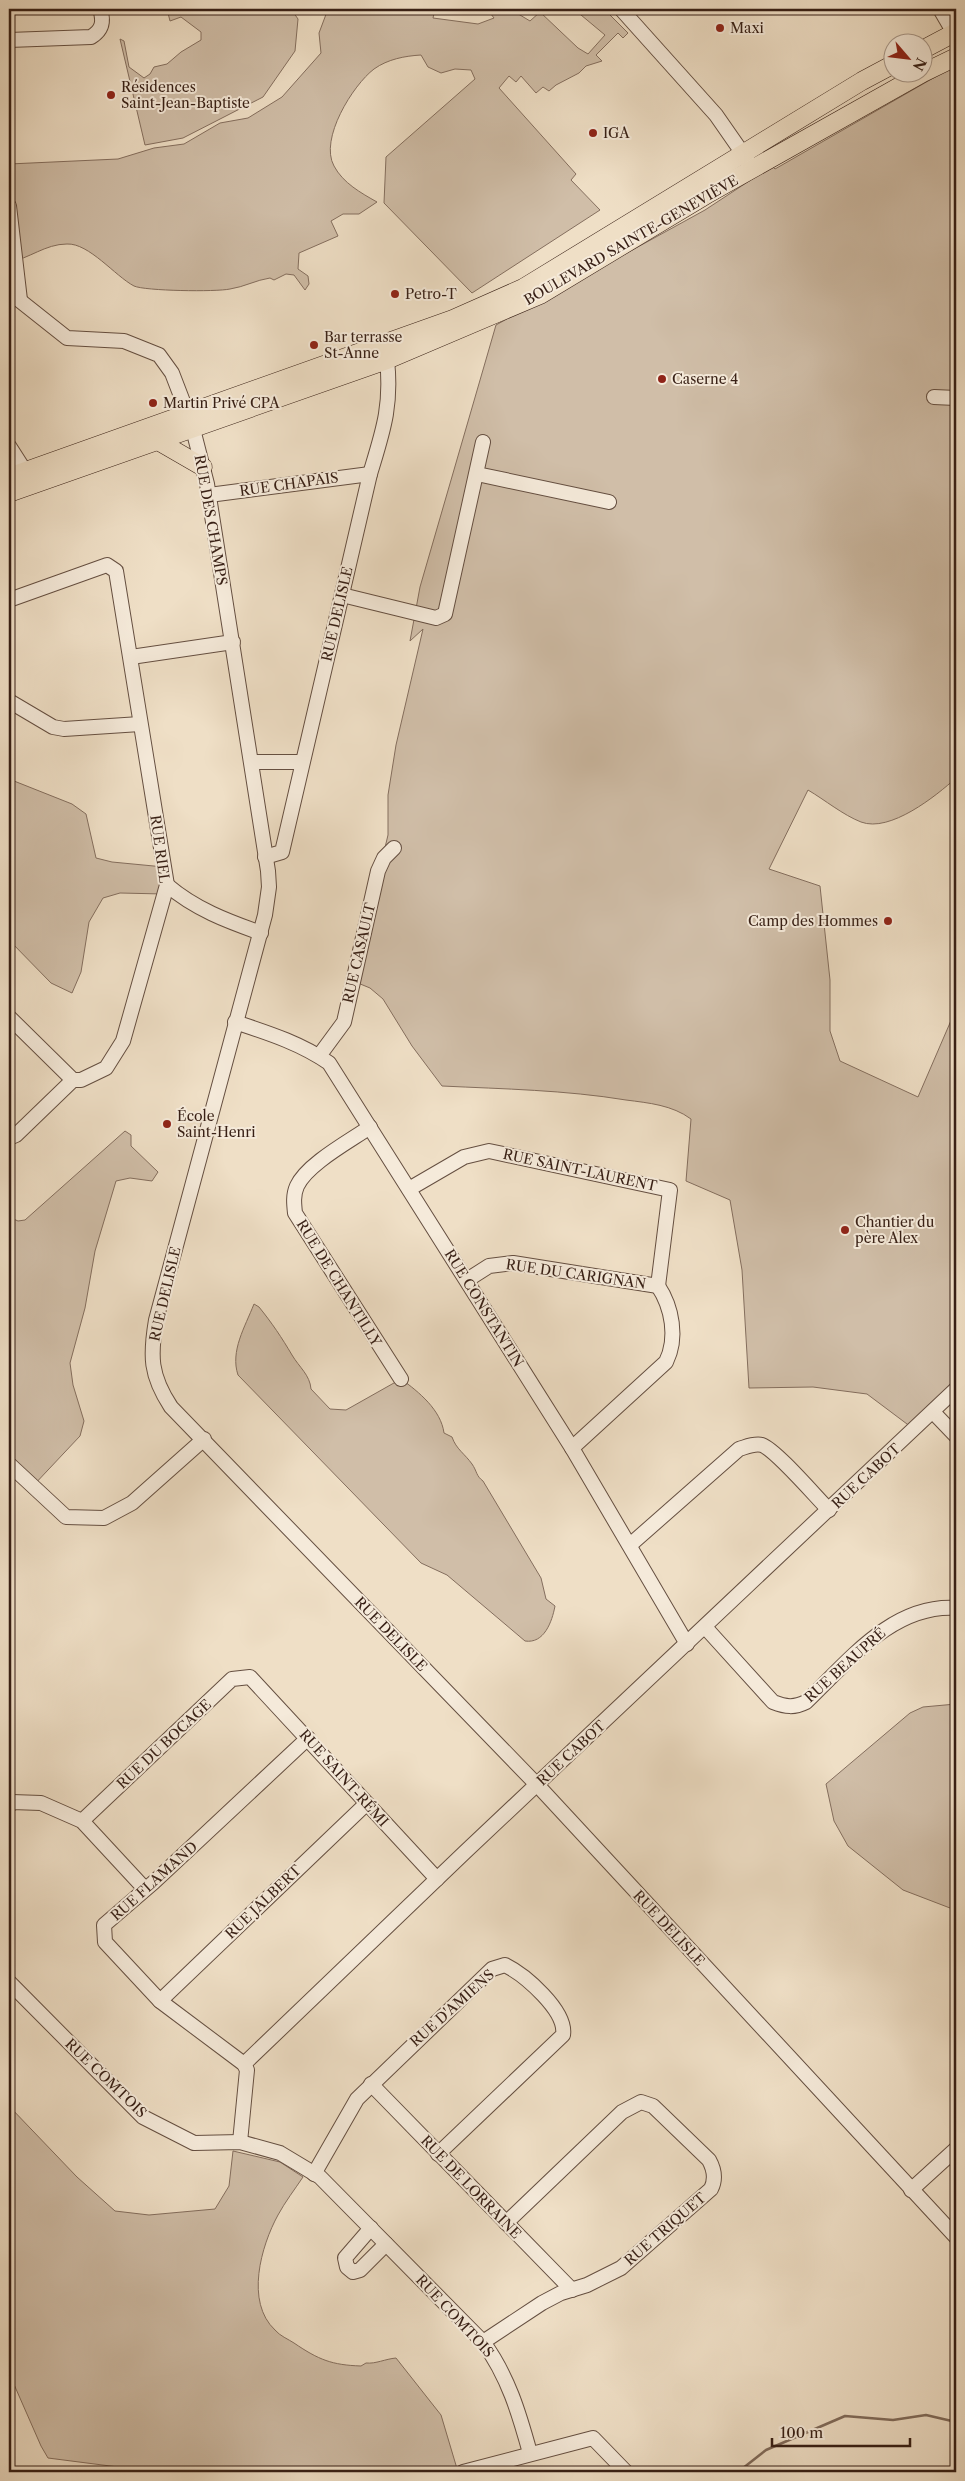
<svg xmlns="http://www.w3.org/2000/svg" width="965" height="2481" viewBox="0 0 965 2481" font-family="'Libre Caslon Text',serif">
	<rect width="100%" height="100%" fill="#efdfc6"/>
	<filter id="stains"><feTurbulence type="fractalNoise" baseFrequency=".004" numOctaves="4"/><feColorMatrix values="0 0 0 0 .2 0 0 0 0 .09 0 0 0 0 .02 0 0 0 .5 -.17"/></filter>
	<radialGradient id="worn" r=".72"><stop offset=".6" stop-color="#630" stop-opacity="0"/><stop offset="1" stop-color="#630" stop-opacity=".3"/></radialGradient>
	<g fill="#d0bea8" stroke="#846e5e">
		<path d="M167 9H291L298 19 295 51 263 97 183 138 145 145 120 39 124 41 129 67 144 78 150 74 154 67 167 64 181 52 201 40V32L181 17 170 21Z"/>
		<path d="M328 9H435L433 18 478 24 494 18 487 9H510L530 21 540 12 578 48 588 54 605 35 575 10 604 9 628 33 623 38 618 33 596 55 602 61 586 66 579 73 556 85 549 91 543 87 536 93 521 76 516 82 509 76 499 88 576 174 571 180 600 210 472 293 384 203 386 157 475 79 471 70 455 69 441 73 428 67 421 55C405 56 388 59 374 69 353 85 319 139 334 166 343 183 361 193 377 202L359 214H343L331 221 338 236 299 253 298 269 308 276 309 284 305 290 294 275 286 274 274 280 270 278C256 280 244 287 230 289 216 292 145 291 134 286 115 276 89 243 67 244 45 244 29 259 9 262V164L118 159 154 148 184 144 220 123 248 118 282 97 321 53 319 33Z"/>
		<path d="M956 65V778C936 796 890 833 861 822 843 815 825 800 808 790L769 869 820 886 830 980V1031L840 1061 918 1097 956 1009V1390L915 1430 867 1394 813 1387 749 1388 742 1270 730 1200 686 1181 691 1119C672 1105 649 1103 626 1100 565 1090 504 1089 442 1086L412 1046 383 999 370 988 353 981 388 835V795L396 745 423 629 410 641 420 587 496 325 705 210 772 166 775 169Z"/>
		<path d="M9 779 72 804 86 814 96 858 112 862 164 867 163 894 120 893 103 898 89 922 81 972 72 993 51 983 9 940Z"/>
		<path d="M125 1131 131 1135V1146L158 1172 152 1181 130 1178 116 1181 95 1251 85 1308 70 1363 73 1385 84 1421 80 1436 32 1487 9 1465V1217L18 1221 25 1220Z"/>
		<path d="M254 1304 259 1307C272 1323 282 1338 292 1355 299 1367 310 1375 311 1389L330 1409 346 1410 401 1379C419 1392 441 1410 444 1433L452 1437C456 1449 465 1454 472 1464 477 1471 476 1476 483 1481L541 1578 546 1599 555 1606C552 1622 544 1644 525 1641L447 1575 421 1563 238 1375C230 1351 245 1327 254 1304Z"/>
		<path d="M956 1704V1904L950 1908 903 1890 848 1846 834 1821 826 1784 910 1713 923 1707Z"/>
		<path d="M9 2106 77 2177 115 2211 149 2215 215 2209 229 2186 233 2151 280 2162 303 2177C295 2189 285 2202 278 2215 261 2246 245 2302 275 2330 280 2336 288 2339 294 2343 319 2360 332 2365 361 2366L366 2363C376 2364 385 2359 396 2358L441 2415 458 2472H122L118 2467 48 2458 41 2446 9 2373Z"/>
	</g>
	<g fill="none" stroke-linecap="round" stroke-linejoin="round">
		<path stroke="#806b5b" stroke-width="2.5" d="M738 2472 766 2450 845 2416 893 2420 926 2415 956 2422"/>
		<defs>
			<g id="minor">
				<path d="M621 9 716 115 748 161"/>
				<path d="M940 9 954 33"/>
				<path d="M9 40 91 37C103 30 104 21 100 9"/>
				<path d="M9 206 20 300"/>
				<path d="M9 292 67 338 124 341 159 355 172 373 182 399 195 437 207 484 268 871 269 887 265 915 156 1320C150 1356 150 1375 171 1407L541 1789 956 2237"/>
				<path d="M934 397 956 398"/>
				<path d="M9 446 25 471"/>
				<path d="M477 474 609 502"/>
				<path d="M209 495 370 474"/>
				<path d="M342 595 436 618 445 614 483 442"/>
				<path d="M9 600 107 565 116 571 167 885 123 1041 106 1068 81 1080H73L16 1135 9 1138"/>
				<path d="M131 657 233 642"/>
				<path d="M9 701 53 727 64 729 140 724"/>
				<path d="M252 762H302"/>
				<path d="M265 857 282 852 370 474C383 431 392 406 387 360"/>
				<path d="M167 885C195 909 227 921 261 933"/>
				<path d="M9 1017 73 1080"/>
				<path d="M235 1022C268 1033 300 1043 329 1063L572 1448 687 1644"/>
				<path d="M319 1056 344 1022 378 871 384 858 394 848"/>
				<path d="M370 1127C350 1141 307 1164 297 1186 293 1195 294 1204 295 1213L401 1379"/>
				<path d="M409 1189 464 1157 489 1151 670 1190 658 1286"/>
				<path d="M467 1280 489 1266 513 1263 658 1286"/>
				<path d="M933 1412 956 1436"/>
				<path d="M572 1448 666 1362C678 1338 672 1307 658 1286"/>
				<path d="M9 1464 66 1517 104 1518 132 1503 204 1439"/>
				<path d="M630 1545 739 1449C746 1447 754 1443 762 1445 776 1450 816 1497 829 1510"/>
				<path d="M705 1627 773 1702C786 1707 794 1708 806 1702 848 1662 892 1604 956 1608"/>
				<path d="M9 1806 12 1802 41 1803 82 1821 145 1889"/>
				<path d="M82 1821 232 1679 250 1677 437 1879"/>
				<path d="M9 1982 143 2117 194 2143 240 2142 280 2153 320 2177 483 2342C508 2376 519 2413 530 2453"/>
				<path d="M160 2001 366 1804"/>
				<path d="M244 2064 464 1853 956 1389"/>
				<path d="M371 2084 572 2290"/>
				<path d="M240 2142 247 2070 244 2064 160 2001 105 1942 104 1925 154 1882 308 1738"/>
				<path d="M314 2174 357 2099 492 1969 505 1965C525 1975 567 2011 563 2035L438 2154"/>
				<path d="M911 2190 956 2149"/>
				<path d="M371 2228 345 2258 347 2267 353 2272 360 2270 386 2244"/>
				<path d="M483 2342 542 2303 561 2293 587 2285 621 2268 711 2189C716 2179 714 2169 709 2160L653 2106 641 2102 622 2112 506 2223"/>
				<path d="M463 2472 593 2438 626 2472"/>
			</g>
			<g id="major">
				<path d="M922 50 956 32"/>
				<path d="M158 441 203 467"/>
				<path d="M9 477 453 319 523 288 862 81 892 65"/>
				<path d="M9 493 387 360 540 295 706 195 923 73 956 57"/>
			</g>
		</defs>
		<use href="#minor" stroke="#654f41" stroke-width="16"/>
		<use href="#major" stroke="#371f15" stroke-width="19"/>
		<use href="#minor" stroke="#f5eada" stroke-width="14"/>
		<use href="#major" stroke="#efdfc6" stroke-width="18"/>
	</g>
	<g fill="#8f2418" stroke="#f5eada" stroke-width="2">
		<circle cx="720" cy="28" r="5"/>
		<circle cx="111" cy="95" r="5"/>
		<circle cx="593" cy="133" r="5"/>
		<circle cx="395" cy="294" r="5"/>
		<circle cx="314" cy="345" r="5"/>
		<circle cx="662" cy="379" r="5"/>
		<circle cx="153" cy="403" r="5"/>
		<circle cx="888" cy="921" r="5"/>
		<circle cx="167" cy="1124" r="5"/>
		<circle cx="845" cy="1230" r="5"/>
	</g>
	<g text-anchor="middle" stroke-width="4" stroke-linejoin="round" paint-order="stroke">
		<g font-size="14" fill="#371f15" stroke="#f5eada" text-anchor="start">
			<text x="730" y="33">Maxi</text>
			<text x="121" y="92">Résidences<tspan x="121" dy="16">Saint-Jean-Baptiste</tspan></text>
			<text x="603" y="138">IGA</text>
			<text x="405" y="299">Petro-T</text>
			<text x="324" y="342">Bar terrasse<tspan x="324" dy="16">St-Anne</tspan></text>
			<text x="672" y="384">Caserne 4</text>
			<text x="163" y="408">Martin Privé CPA</text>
			<text x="878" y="926" text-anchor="end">Camp des Hommes</text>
			<text x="177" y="1121">École<tspan x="177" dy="16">Saint-Henri</tspan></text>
			<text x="855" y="1227">Chantier du<tspan x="855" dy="16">père Alex</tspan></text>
		</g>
		<g font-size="14" fill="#371f15" stroke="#f5eada">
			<text transform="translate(631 240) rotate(-30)" y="5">BOULEVARD SAINTE-GENEVIÈVE</text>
			<text transform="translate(289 484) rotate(-8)" y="5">RUE CHAPAIS</text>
			<text transform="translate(211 520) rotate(80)" y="5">RUE DES CHAMPS</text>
			<text transform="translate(337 614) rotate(-77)" y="5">RUE DELISLE</text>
			<text transform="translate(160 849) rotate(82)" y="5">RUE RIEL</text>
			<text transform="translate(359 953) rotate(-77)" y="5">RUE CASAULT</text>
			<text transform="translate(580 1170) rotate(12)" y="5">RUE SAINT-LAURENT</text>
			<text transform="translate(576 1274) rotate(8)" y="5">RUE DU CARIGNAN</text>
			<text transform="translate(339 1283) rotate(58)" y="5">RUE DE CHANTILLY</text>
			<text transform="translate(165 1294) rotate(-77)" y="5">RUE DELISLE</text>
			<text transform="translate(484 1308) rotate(58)" y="5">RUE CONSTANTIN</text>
			<text transform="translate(866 1476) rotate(-43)" y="5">RUE CABOT</text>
			<text transform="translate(391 1634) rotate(46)" y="5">RUE DELISLE</text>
			<text transform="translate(845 1665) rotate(-42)" y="5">RUE BEAUPRÉ</text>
			<text transform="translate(164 1744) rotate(-43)" y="5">RUE DU BOCAGE</text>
			<text transform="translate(571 1753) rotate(-43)" y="5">RUE CABOT</text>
			<text transform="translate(344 1778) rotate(48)" y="5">RUE SAINT-RÉMI</text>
			<text transform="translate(154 1881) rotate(-42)" y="5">RUE FLAMAND</text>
			<text transform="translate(263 1902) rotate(-44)" y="5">RUE JALBERT</text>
			<text transform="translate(669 1928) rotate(47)" y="5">RUE DELISLE</text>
			<text transform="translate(452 2008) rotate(-42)" y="5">RUE D'AMIENS</text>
			<text transform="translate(106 2078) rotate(44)" y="5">RUE COMTOIS</text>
			<text transform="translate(471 2187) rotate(46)" y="5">RUE DE LORRAINE</text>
			<text transform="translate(665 2229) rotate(-41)" y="5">RUE TRIQUET</text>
			<text transform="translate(455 2316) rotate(47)" y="5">RUE COMTOIS</text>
		</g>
	</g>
	<rect width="965" height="2481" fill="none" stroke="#efdfc6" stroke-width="30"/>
	<rect x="10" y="10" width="945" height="2461" fill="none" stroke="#371f15" stroke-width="2.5"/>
	<rect x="15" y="15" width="935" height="2451" fill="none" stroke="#371f15"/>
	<g transform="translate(908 58) rotate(118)"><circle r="24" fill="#f5eada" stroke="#a9998b"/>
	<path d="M0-4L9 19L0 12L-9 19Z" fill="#8f2418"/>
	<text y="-8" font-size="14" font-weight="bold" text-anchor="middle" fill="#371f15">N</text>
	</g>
	<path d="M772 2438v8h138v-8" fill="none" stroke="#371f15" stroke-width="2.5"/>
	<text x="780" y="2438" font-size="15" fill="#371f15" stroke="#f5eada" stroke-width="4" paint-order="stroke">100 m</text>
	<rect width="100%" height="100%" filter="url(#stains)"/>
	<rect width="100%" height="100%" fill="url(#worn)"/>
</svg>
